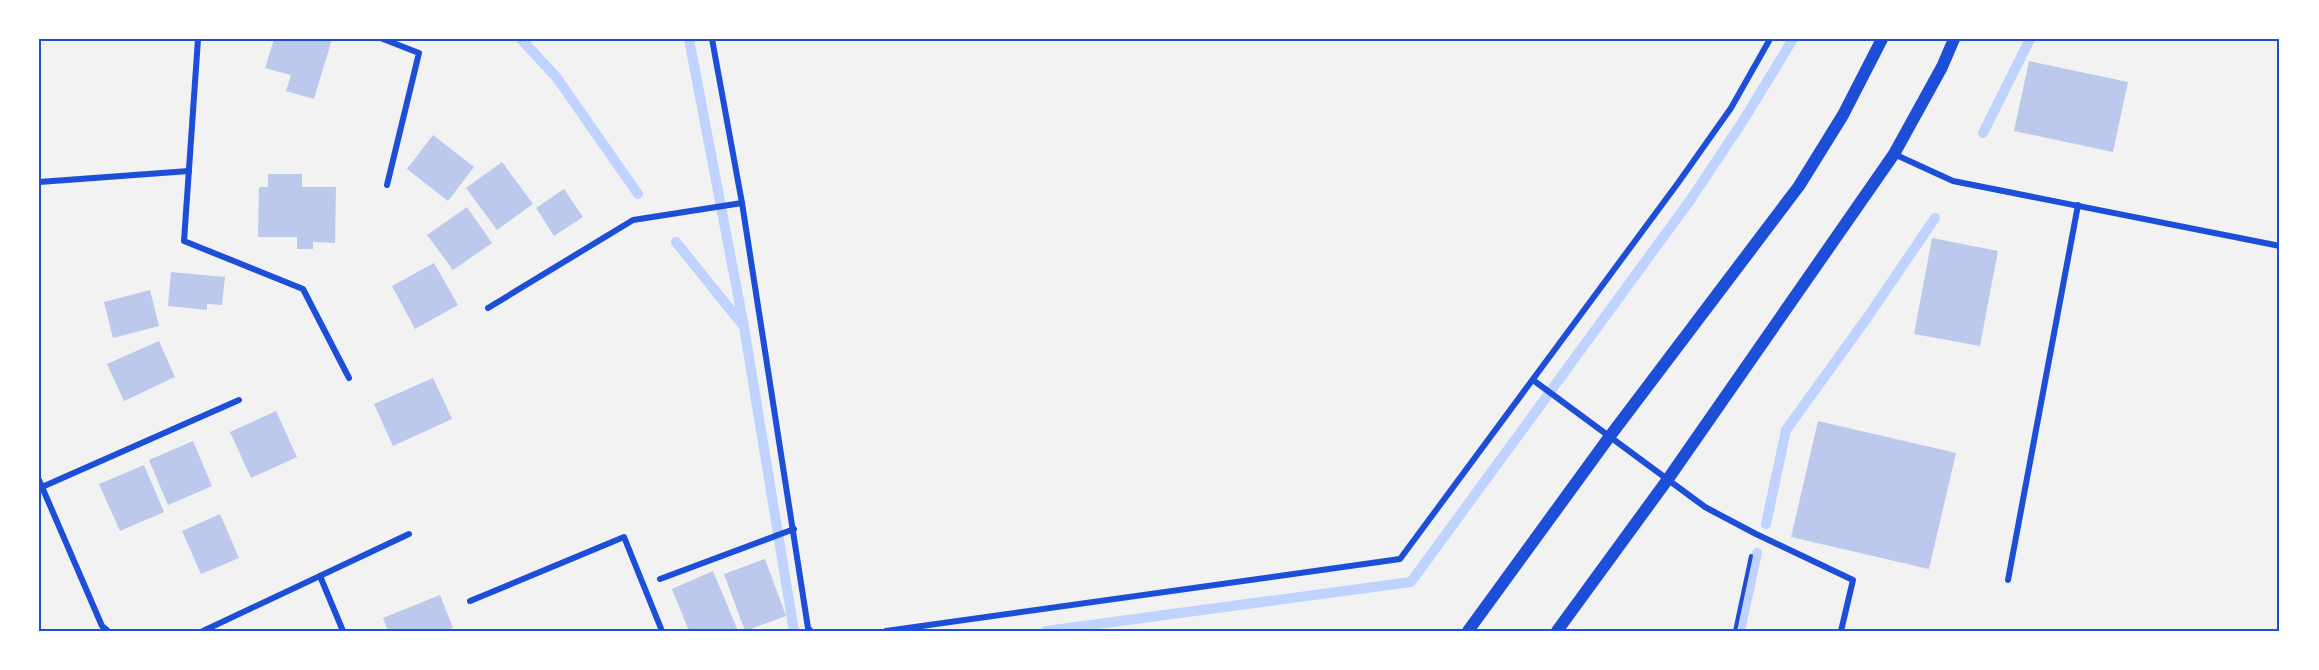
<svg xmlns="http://www.w3.org/2000/svg" width="2319" height="670" viewBox="0 0 2319 670" font-family="'Public Sans',sans-serif">
	<rect width="100%" height="100%" fill="#f2f2f2"/>
	<g fill="none" stroke-linecap="round" stroke-linejoin="round">
		<g stroke="#bfd3fe" stroke-width="10">
			<path d="M521 39 557 78 638 194"/>
			<path d="M689 39 744 327 794 631"/>
			<path d="M1983 133 2030 39"/>
			<path d="M676 242 742 324"/>
			<path d="M1766 524 1786 430 1867 318 1935 218"/>
			<path d="M1046 631 1411 582 1691 199 1743 121 1793 39"/>
			<path d="M1740 631 1757 553"/>
		</g>
	</g>
	<g fill="#bdc9ec">
		<path d="M274 39H332L314 99 286 91 291 75 265 68Z"/>
		<path d="M2029 61 2128 82 2113 152 2014 131Z"/>
		<path d="M433 135 474 167 448 201 407 169Z"/>
		<path d="M502 162 533 204 497 230 466 188Z"/>
		<path d="M268 174H302V187H336L335 243 313 242V249H297V237H258L259 187H268Z"/>
		<path d="M564 189 583 217 554 236 536 208Z"/>
		<path d="M467 207 492 243 453 270 427 235Z"/>
		<path d="M1932 238 1998 251 1980 346 1914 334Z"/>
		<path d="M434 263 458 305 415 329 392 286Z"/>
		<path d="M171 272 225 277 222 305 207 304V310L168 306Z"/>
		<path d="M150 290 159 326 113 338 104 302Z"/>
		<path d="M159 341 175 377 124 401 107 364Z"/>
		<path d="M433 378 452 419 393 446 374 404Z"/>
		<path d="M276 411 297 457 251 478 230 432Z"/>
		<path d="M1818 421 1956 453 1929 569 1791 537Z"/>
		<path d="M193 441 212 486 168 505 149 460Z"/>
		<path d="M144 465 164 512 120 531 99 484Z"/>
		<path d="M220 514 239 558 201 574 182 531Z"/>
		<path d="M765 559 786 616 745 631 724 574Z"/>
		<path d="M713 571 738 631H689L672 589Z"/>
		<path d="M440 595 453 628 446 631H388L383 618Z"/>
	</g>
	<g fill="none" stroke-linecap="round" stroke-linejoin="round">
		<path stroke="#1d4ed8" stroke-width="4" d="M1735 631 1751 556"/>
		<g stroke="#1d4ed8" stroke-width="6">
			<path d="M198 39 184 241 303 289 349 378"/>
			<path d="M383 39 419 53 387 185"/>
			<path d="M712 39 742 203 808 628 811 631"/>
			<path d="M1894 154 1953 181 2280 246"/>
			<path d="M39 182 189 171"/>
			<path d="M488 308 633 220 742 203"/>
			<path d="M1533 380 1705 507 1756 534 1853 580 1841 631"/>
			<path d="M39 480 102 626 108 631"/>
			<path d="M42 487 239 400"/>
			<path d="M320 576 343 631"/>
			<path d="M660 579 794 529"/>
			<path d="M2008 580 2078 205"/>
			<path d="M470 601 624 537 662 631"/>
			<path d="M203 631 409 534"/>
			<path d="M886 631 1400 559 1678 183 1731 108 1770 39"/>
		</g>
		<g stroke="#1d4ed8" stroke-width="12">
			<path d="M1468 631 1610 436 1799 186 1843 115 1882 39"/>
			<path d="M1557 631 1668 479 1894 154 1942 67 1954 39"/>
		</g>
	</g>
	<rect width="2319" height="670" fill="none" stroke="#ffffff" stroke-width="81"/>
	<rect x="40" y="40" width="2238" height="590" fill="none" stroke="#1d4ed8" stroke-width="2"/>
</svg>
